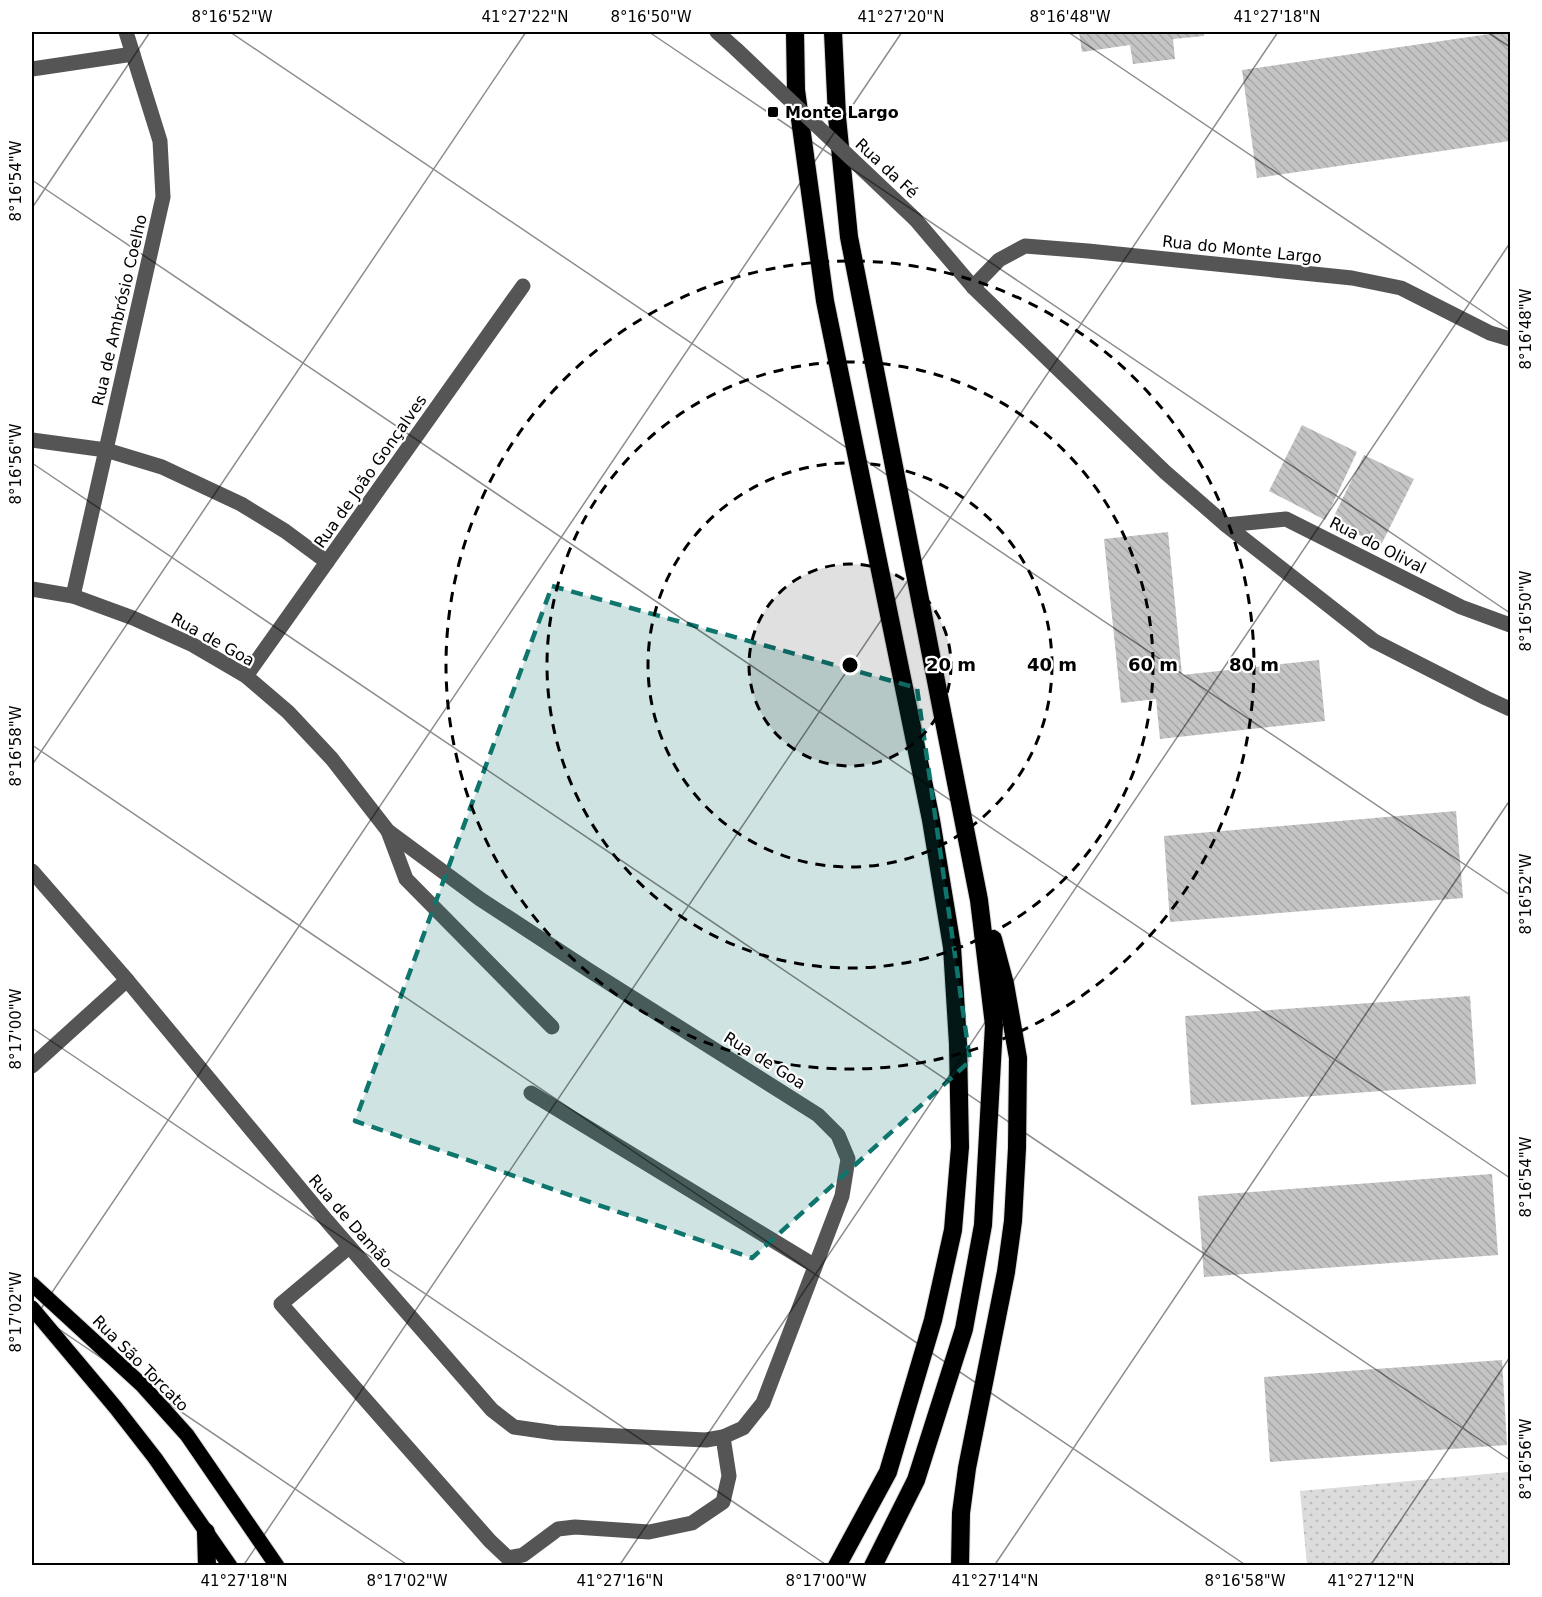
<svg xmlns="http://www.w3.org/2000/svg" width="1542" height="1597" viewBox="0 0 1542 1597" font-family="'DejaVu Sans',sans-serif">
	<defs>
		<pattern id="garden-dots" width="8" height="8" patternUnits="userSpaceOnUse" patternTransform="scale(1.5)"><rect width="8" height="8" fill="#dcdcdc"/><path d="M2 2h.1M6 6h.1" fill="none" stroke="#bbb" stroke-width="1.8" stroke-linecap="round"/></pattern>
		<pattern id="building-back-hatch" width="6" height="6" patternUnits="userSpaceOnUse" patternTransform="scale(1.5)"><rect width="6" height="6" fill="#c4c4c4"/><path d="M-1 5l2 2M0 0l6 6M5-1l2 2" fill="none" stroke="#a7a7a7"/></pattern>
	</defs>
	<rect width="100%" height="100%" fill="#fff"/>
	<path fill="url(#garden-dots)" d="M1509 1472 1510 1565H1307L1300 1491Z"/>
	<g fill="url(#building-back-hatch)">
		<path d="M1079 32H1204V36L1173 39 1175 59 1133 64 1130 45 1082 52Z"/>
		<path d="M1503 32H1510V141L1257 178 1242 70Z"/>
		<path d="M1302 425 1357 452 1325 520 1269 491Z"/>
		<path d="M1364 455 1414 479 1381 545 1331 522Z"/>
		<path d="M1168 532 1182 675 1319 660 1325 721 1160 739 1156 699 1121 703 1104 539Z"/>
		<path d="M1456 811 1463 898 1170 922 1164 836Z"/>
		<path d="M1470 996 1476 1084 1191 1105 1185 1016Z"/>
		<path d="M1492 1174 1498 1255 1204 1277 1198 1196Z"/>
		<path d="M1502 1360 1507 1445 1270 1462 1264 1377Z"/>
	</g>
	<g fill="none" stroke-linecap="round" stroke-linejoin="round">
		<defs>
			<g id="major">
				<path d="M32 1284 142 1385 187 1435 277 1566"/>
				<path d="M32 1308 116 1408 155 1458 230 1566"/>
			</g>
			<g id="highway">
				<path d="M795 32 796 90 825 301 931 820 952 947 958 1044 960 1147 953 1230 933 1320 888 1472 837 1566"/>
				<path d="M833 32 837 117 849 237 979 900 994 1025 983 1225 964 1329 916 1480 873 1566"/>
				<path d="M206 1532 207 1566"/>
				<path d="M960 1566 961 1513 967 1468 1006 1272 1013 1221 1017 1148 1018 1058 1005 984 993 939"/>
			</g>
		</defs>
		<use href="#major" stroke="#dbdbdb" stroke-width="17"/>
		<use href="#highway" stroke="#dbdbdb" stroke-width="20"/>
		<g stroke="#555" stroke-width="15">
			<path d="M717 32 737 50"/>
			<path d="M32 69 133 54"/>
			<path d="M915 219 973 287 1165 472 1226 525 1374 641 1486 698 1510 709"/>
			<path d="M973 287 999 260 1025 246 1088 251 1352 278 1401 288 1490 333 1510 339"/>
			<path d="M32 440 106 450 162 467 241 504 285 531 327 562"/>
			<path d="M1226 525 1286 519 1461 607 1510 625"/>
			<path d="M32 589 73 596 133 618 193 645 246 676 288 712 332 759 388 831 480 899 590 971 818 1115 838 1135 848 1159 842 1196 763 1403 743 1428 723 1437 706 1440 556 1433 514 1427 492 1410 327 1221 127 980 32 871"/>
			<path d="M73 596 163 197 160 141 126 32"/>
			<path d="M246 676 523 286"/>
			<path d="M388 831 406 879 552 1027"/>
			<path d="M32 1066 127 980"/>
			<path d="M531 1093 815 1266"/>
			<path d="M349 1247 281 1304 490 1541 508 1558 523 1555 558 1529 575 1527 649 1532 692 1523 723 1502 729 1476 723 1437"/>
		</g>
		<use href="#major" stroke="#000" stroke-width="15"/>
		<use href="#highway" stroke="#000" stroke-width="18"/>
		<path stroke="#555" stroke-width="15" d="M737 50 915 219"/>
	</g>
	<path fill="#0f766e" fill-opacity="0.2" stroke="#0f766e" stroke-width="4.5" stroke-dasharray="12 8" stroke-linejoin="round" d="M552 586 917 688 970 1061 752 1258 355 1121Z"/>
	<path fill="none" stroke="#000" stroke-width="1.5" stroke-opacity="0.45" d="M230 32 1510 895M649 32 1510 613M1068 32 1510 330M1487 32 1510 47M32 180 1510 1178M32 208 150 32M32 463 1510 1460M32 745 1247 1566M32 765 526 32M32 1028 828 1566M32 1311 409 1566M32 1322 902 32M243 1566 1278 32M619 1566 1510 243M994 1566 1510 800M1370 1566 1510 1357"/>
	<circle cx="850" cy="665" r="101" fill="#000" fill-opacity=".12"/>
	<g fill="none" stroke="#000" stroke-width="3" stroke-dasharray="10 8">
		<circle cx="850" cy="665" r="101"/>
		<circle cx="850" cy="665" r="202"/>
		<circle cx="850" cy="665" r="303"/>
		<circle cx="850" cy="665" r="404"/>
	</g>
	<rect fill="#000" stroke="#fff" stroke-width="2" x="767" y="106" width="12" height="12" rx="3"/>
	<g text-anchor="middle" stroke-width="4.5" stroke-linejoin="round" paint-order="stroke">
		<g font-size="16" font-weight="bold" fill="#000" stroke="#fff" text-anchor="start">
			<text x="785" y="118">Monte Largo</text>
		</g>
		<g font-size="16" fill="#000" stroke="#fff">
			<text transform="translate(887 168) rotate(43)" y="6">Rua da Fé</text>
			<text transform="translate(1242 249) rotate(6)" y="6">Rua do Monte Largo</text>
			<text transform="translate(119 310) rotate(-77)" y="6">Rua de Ambrósio Coelho</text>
			<text transform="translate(370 471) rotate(-55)" y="6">Rua de João Gonçalves</text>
			<text transform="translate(1378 545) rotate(27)" y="6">Rua do Olival</text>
			<text transform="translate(213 639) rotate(29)" y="6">Rua de Goa</text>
			<text transform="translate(765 1060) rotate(32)" y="6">Rua de Goa</text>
			<text transform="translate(351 1221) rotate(49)" y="6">Rua de Damão</text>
			<text transform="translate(141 1363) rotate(45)" y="6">Rua São Torcato</text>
		</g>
	</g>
	<circle cx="850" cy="665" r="9" fill="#000" stroke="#fff" stroke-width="3"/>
	<g font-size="18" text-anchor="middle" font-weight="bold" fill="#000" stroke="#fff" stroke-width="4.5" stroke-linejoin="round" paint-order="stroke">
		<text x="951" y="671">20 m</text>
		<text x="1052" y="671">40 m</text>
		<text x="1153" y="671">60 m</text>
		<text x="1254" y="671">80 m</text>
	</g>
	<rect width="1542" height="1597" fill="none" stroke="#ffffff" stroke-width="66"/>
	<rect x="33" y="33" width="1476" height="1531" fill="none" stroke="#000" stroke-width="2"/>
	<g font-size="15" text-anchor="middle" fill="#000">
		<text x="232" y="22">8°16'52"W</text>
		<text x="525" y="22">41°27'22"N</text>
		<text x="651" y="22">8°16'50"W</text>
		<text x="901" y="22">41°27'20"N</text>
		<text x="1070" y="22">8°16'48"W</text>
		<text x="1277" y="22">41°27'18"N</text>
		<text transform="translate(16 181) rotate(-90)" y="5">8°16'54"W</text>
		<text transform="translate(1526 329) rotate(-90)" y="5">8°16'48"W</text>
		<text transform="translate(16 464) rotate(-90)" y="5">8°16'56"W</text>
		<text transform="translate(1526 611) rotate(-90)" y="5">8°16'50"W</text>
		<text transform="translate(16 746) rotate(-90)" y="5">8°16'58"W</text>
		<text transform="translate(1526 894) rotate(-90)" y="5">8°16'52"W</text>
		<text transform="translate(16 1029) rotate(-90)" y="5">8°17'00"W</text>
		<text transform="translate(1526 1177) rotate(-90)" y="5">8°16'54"W</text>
		<text transform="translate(16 1312) rotate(-90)" y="5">8°17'02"W</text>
		<text transform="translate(1526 1459) rotate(-90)" y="5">8°16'56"W</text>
		<text x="244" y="1586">41°27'18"N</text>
		<text x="407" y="1586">8°17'02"W</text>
		<text x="620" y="1586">41°27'16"N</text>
		<text x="826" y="1586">8°17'00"W</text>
		<text x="995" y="1586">41°27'14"N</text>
		<text x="1245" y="1586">8°16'58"W</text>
		<text x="1371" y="1586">41°27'12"N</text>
	</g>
</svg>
